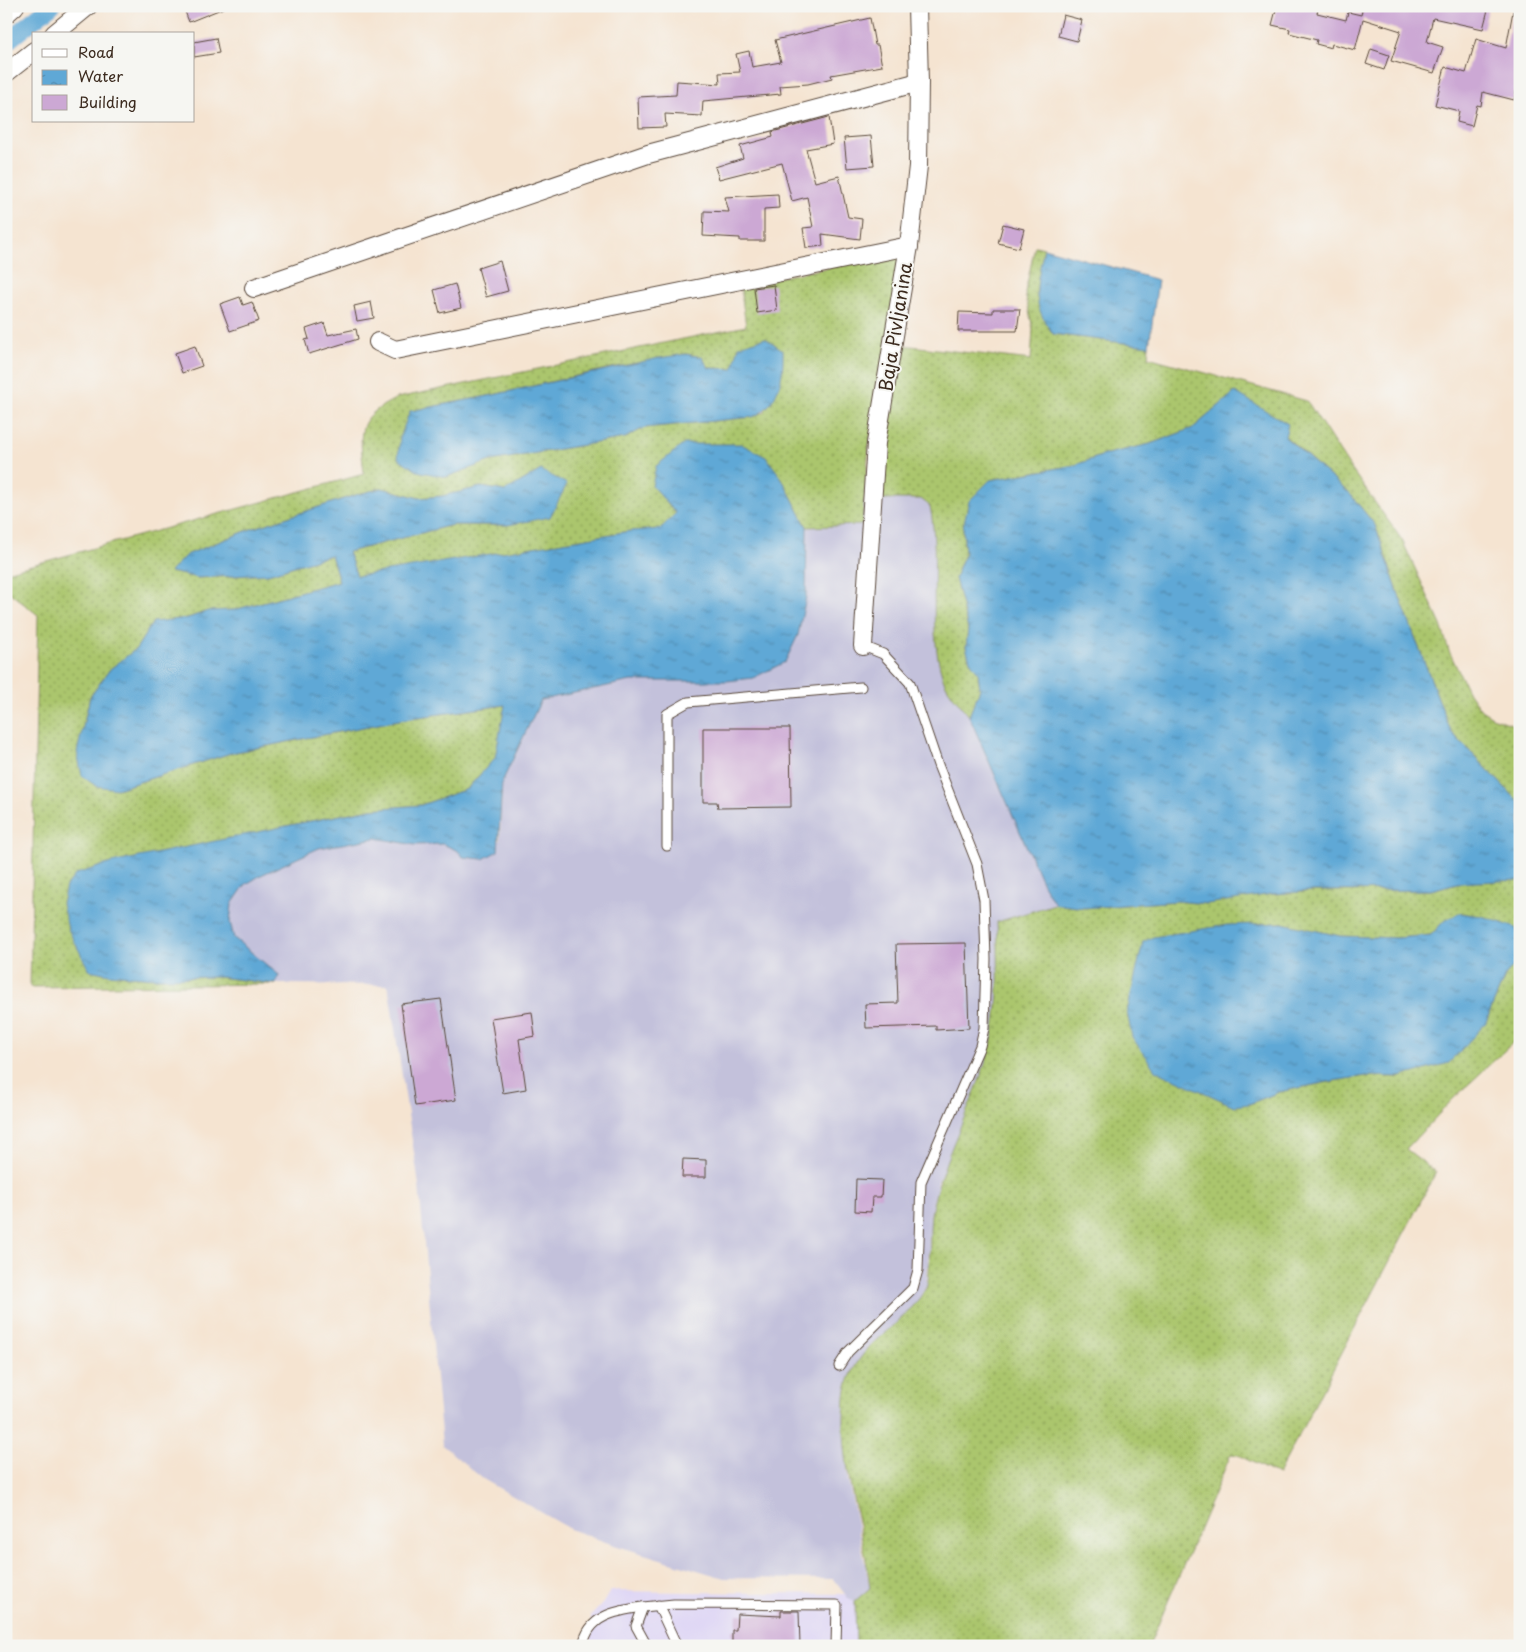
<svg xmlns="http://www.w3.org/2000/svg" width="1526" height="1652" viewBox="0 0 1526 1652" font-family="'Playpen Sans',sans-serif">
	<defs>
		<pattern id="grass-dots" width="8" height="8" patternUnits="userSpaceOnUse" patternTransform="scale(1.25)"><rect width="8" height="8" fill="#abc66d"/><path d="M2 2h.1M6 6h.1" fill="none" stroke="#8ca159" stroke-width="1.8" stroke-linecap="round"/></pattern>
		<pattern id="water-ripples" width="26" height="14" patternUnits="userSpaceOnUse" patternTransform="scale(1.25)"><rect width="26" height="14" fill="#5fa8d6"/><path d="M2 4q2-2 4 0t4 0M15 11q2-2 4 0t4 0" fill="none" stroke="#5089ad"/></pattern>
	</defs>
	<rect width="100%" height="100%" fill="#f6f6f2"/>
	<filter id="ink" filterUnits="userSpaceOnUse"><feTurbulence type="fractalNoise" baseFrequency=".02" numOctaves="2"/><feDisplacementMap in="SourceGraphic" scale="10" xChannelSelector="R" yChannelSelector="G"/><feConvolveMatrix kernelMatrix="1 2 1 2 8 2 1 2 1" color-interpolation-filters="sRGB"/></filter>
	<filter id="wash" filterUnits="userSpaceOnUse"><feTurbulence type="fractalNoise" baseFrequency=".0096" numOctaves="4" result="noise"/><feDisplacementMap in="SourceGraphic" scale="20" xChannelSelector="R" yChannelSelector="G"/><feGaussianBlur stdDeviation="1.12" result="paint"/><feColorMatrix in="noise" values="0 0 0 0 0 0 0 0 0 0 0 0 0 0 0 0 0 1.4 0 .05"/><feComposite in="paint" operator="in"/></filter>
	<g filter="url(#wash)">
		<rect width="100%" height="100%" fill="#f5e4d1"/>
		<path fill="#ded5f5" d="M610 1591 844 1594 855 1601 856 1646H591V1616L603 1603Z"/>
		<path fill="#c3c1db" d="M882 499H921L930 506 935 529 943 679 969 716 1043 884 1055 904 998 922 999 973 996 1023 986 1063 965 1120 938 1182 931 1211 927 1285 913 1309 868 1347 845 1391 844 1433 848 1479 870 1588 855 1601 848 1598 833 1579 724 1578 614 1545 572 1530 483 1479 442 1445 419 1185 388 985 276 984 279 975 234 938 230 922 232 904 245 885 261 875 319 848 376 838 415 845 443 844 458 851 500 840 502 782 541 700 631 681H727L806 597 807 527 861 525 864 501Z"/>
		<g fill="url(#grass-dots)" stroke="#737846" fill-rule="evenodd">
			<path d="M1035 246 1044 248 1036 294 1053 334 1149 346 1148 357 1307 401 1349 466 1402 540 1441 625 1449 651 1469 693 1481 710 1494 718 1520 727V803L1451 732 1400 598 1375 525 1350 494 1235 392 1193 428 1150 444 1107 454 1075 465 990 480 963 527 965 553 955 578 968 629 966 647 970 661 978 672 980 689 969 716C961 705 947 691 943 678 926 626 941 560 930 506L921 499H882L887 437 902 345 1031 360 1033 329 1025 293Z"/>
			<path d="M898 254 902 260 869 446 862 525 807 527 781 477 652 486 676 513 660 529 630 531 357 577 348 552 452 525H508L541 470 505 491 481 487 442 496 419 498 382 488 359 494 251 529 186 555 171 572 198 578 268 574 331 555 339 581 234 610 208 611 188 618 153 622 136 649 110 669 90 697 84 722 117 789 231 753 404 719 506 705 495 758 467 789 421 805 371 809 286 826 109 974 155 978 218 977 276 984 30 987 38 615 6 590V572L364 474C360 432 354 419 397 398L746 326 740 285ZM686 354 702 357 709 368 733 369 766 411 753 417 644 428 625 438 490 461 446 477 410 411 493 395 611 368Z"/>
			<path d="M1485 880H1520V941L1516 928 1444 921 1431 935 1397 938 1340 936 1282 923 1255 924 1249 1104 1279 1092 1333 1081 1366 1076 1400 1077 1485 1024 1505 976 1516 963 1520 953V1036L1453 1099 1406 1149 1436 1172 1278 1475 1238 1455 1231 1454 1149 1646H856L855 1601 870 1588C864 1530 842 1475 844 1416 845 1408 844 1398 846 1390 859 1337 902 1331 926 1288 932 1275 928 1227 932 1209 942 1161 969 1112 985 1064 1001 1018 999 970 997 922L1055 904 1084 908 1177 901 1207 904 1240 897 1312 891 1431 890 1457 883Z"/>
		</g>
		<g fill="url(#water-ripples)" stroke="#4d697a">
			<path d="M1044 248 1158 280 1149 346 1053 334C1029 301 1037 285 1044 248Z"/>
			<path d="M765 338 783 350C784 376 779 405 753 417L644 428 625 438 490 461 446 477 417 471 398 458 400 437 410 411 493 395 659 358 686 354 702 357 709 368 733 369 739 346Z"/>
			<path d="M1235 392 1288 424 1285 437 1350 494 1375 525 1400 598 1451 732 1520 803V880L1457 883 1431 890 1312 891 1272 894 1207 904 1177 901 1084 908 1055 904 1043 884 969 716 980 689 978 672 970 661 966 647 968 629 955 578 965 553 963 527 969 501 990 480 1075 465 1107 454 1150 444 1193 428Z"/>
			<path d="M684 444H741L766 457 781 477 807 527 806 597 798 635 785 662 753 678 727 681H631L541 700 502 782 498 851 483 859 463 857 458 851 443 844 415 845 376 838 319 848 261 875 245 885 232 904 230 922 234 938 279 975 276 984 218 977 155 978 109 974 89 970 68 929 62 904 66 886 76 874 111 863 286 826 371 809 421 805 467 789 495 758 505 705 404 719 231 753 117 789 96 786 82 776 77 752 90 697 110 669 136 649 153 622 188 618 208 611 234 610 339 581 331 555 268 574 198 578 170 572 186 555 251 529 359 494 382 488 419 498 442 496 481 487 505 491 541 470 567 484 550 517 508 525H452L348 552 357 576 630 531 660 529 676 513 652 486 656 466Z"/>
			<path d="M1460 913 1482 916 1516 928 1520 941V953L1516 963 1505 976 1485 1024 1449 1063 1400 1077 1366 1076 1333 1081 1279 1092 1249 1104 1234 1106 1155 1070 1132 1037 1127 1012 1143 942 1153 937 1227 925 1282 923 1340 936 1397 938 1431 935 1444 921Z"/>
		</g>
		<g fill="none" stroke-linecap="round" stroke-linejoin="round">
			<path stroke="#5fa8d6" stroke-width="18" d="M6 42 51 6"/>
		</g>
		<g id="blocks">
			<g fill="#cca8d4">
				<path d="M183 6H226V7L189 22Z"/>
				<path d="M1277 6H1319L1317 13 1346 20 1348 12 1361 15 1363 6H1489L1483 29 1433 18 1427 42 1443 47 1434 73 1391 61 1401 31 1363 19 1355 50 1332 44 1331 48 1316 44 1317 40 1289 33 1290 29 1272 25Z"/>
				<path d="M1513 11H1520V76L1514 100 1483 92 1481 106 1477 105 1472 126 1457 122 1459 111 1435 105 1445 67 1466 73 1476 39 1506 48Z"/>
				<path d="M1063 15 1082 20 1077 41 1058 36Z"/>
				<path d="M870 18 875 45H878L882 66 831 75 832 78 808 84 780 86 781 94 703 101 702 116 665 114 666 127 639 128 638 97 676 95 677 81 720 84 719 73 740 72 736 54 749 51 752 67 781 62 775 40Z"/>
				<path d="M216 38 219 53 194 57V42Z"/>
				<path d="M1371 49 1389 55 1384 70 1366 64Z"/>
				<path d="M829 117 833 144 806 149 815 182 839 176 848 217 862 219 860 239 822 234 823 246 806 248 803 228 813 227 807 197 792 201 782 163 719 179 715 167 743 158 740 146 773 137 772 132Z"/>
				<path d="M871 136 874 166 847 168 844 138Z"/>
				<path d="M778 194 779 208 764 209V241H740V238L703 236 704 211 729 212 725 197Z"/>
				<path d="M1003 224 1024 229 1019 248 998 243Z"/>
				<path d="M500 261 508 291 486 297 478 268Z"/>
				<path d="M455 284 461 308 440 313 434 290Z"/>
				<path d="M774 285 777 310 757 313 754 288Z"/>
				<path d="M240 297 243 305 252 302 259 321 230 331 220 304Z"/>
				<path d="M371 302 374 318 357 321 354 306Z"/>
				<path d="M993 309H1020L1017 331H958L959 312 993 313Z"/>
				<path d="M324 323 328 335 356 329 358 339 309 354 305 340 309 339 306 329Z"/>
				<path d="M195 346 202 366 182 373 175 353Z"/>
				<path d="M703 728H790L791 807 718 808 717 802H703Z"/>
				<path d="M966 943 969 1028 936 1030V1026L866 1028 865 1004 898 1003 896 944Z"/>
				<path d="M441 999 456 1100 415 1106 401 1004Z"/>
				<path d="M532 1012 535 1036 519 1039 526 1089 503 1093 491 1018Z"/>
				<path d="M683 1159 706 1160V1177H682Z"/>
				<path d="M856 1179 882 1180 881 1197H872L871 1212 855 1211Z"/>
				<path d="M781 1611H799L800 1646H732V1630H736L737 1614 781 1616Z"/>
			</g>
		</g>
	</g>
	<g filter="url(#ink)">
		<use href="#blocks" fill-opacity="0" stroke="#574639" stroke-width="1"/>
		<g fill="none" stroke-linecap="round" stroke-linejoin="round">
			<defs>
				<g id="lane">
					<path d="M667 846V714L688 702 861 687"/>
					<path d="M839 1366 848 1352 913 1288 918 1270 921 1182 980 1046 984 1028 986 959 984 900 977 864 938 765 910 683 883 654 863 646"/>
					<path d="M658 1605 677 1646"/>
					<path d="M583 1646C588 1615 616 1611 643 1607"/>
					<path d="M647 1646 636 1626 643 1607 674 1604 837 1605 836 1646"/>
				</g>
				<g id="street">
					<path d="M6 14 15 6"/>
					<path d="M54 34 88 6"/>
					<path d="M6 73 34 51"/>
					<path d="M254 288 648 154 919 82"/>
					<path d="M378 342 395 350 909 246"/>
					<path d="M863 646 876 443 909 246 918 166 919 82 917 6"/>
				</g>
			</defs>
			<use href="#lane" stroke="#574639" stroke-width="11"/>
			<use href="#street" stroke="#574639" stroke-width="20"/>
			<use href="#lane" stroke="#fff" stroke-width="9"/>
			<use href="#street" stroke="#fff" stroke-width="18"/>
		</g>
	</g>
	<g text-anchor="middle" stroke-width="4" stroke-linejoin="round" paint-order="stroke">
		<g font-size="18" fill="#3b2a1e" stroke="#f6f6f2">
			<text transform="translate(896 327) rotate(-81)" y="6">Baja Pivljanina</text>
		</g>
	</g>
	<rect width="1526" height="1652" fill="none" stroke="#f6f6f2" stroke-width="25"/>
	<rect x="32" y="32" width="162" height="90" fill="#f6f6f2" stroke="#aba49d"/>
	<rect x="42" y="49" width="25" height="8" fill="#ffffff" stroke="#aba49d"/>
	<text x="78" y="58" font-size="15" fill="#3b2a1e">Road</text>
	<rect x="42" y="70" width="25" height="15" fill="url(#water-ripples)" stroke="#aba49d"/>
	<text x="78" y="82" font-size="15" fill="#3b2a1e">Water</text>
	<rect x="42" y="95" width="25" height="15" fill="#cca8d4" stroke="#aba49d"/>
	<text x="78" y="108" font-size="15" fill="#3b2a1e">Building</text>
</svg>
